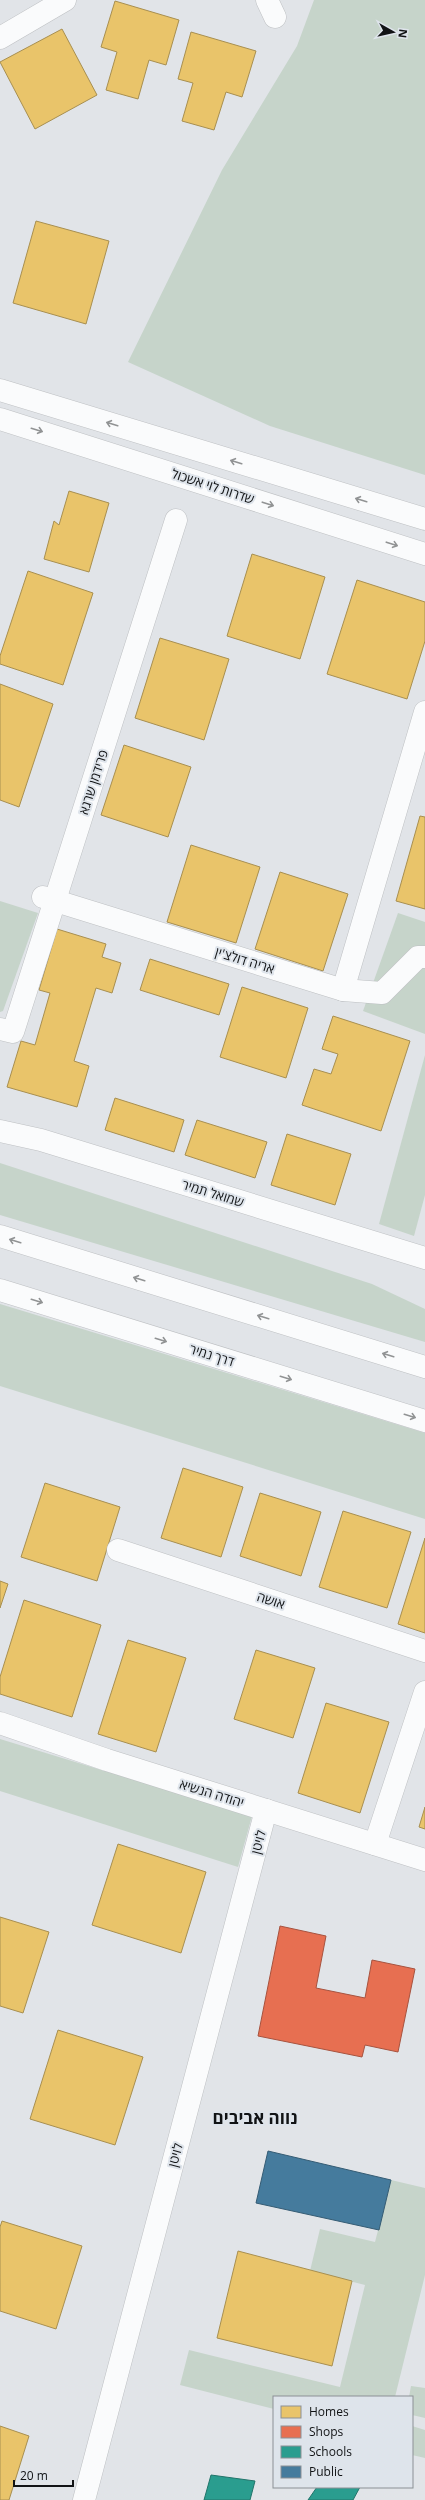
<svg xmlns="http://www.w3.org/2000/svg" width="425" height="2500" viewBox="0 0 425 2500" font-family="'Open Sans',Heebo,sans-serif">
	<rect width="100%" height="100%" fill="#e1e4e8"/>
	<g fill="#c6d4ca">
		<path d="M314 0H425V475L270 426 128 362 222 170 297 46Z"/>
		<path d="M0 901 38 913 3 1011 0 1012Z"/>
		<path d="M398 913 425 922V1034L363 1011Z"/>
		<path d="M425 1055V1195L414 1236 379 1224Z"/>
		<path d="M0 1163 372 1284 425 1309V1342L0 1215Z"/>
		<path d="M0 1304 425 1433V1519L0 1386Z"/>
		<path d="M0 1739 252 1816 238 1867 0 1791Z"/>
		<path d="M391 2180 425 2188V2275L395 2397H274V2409L180 2385 189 2350 340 2387 365 2285 310 2271 320 2229 375 2242Z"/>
		<path d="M411 2386 425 2388V2418L412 2415V2397H409Z"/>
		<path d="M412 2426 425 2430V2458L412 2455Z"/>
	</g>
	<g fill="#e9c46a" stroke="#a88f50">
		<path d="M115 1 179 20 166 65 149 60 138 99 106 90 117 52 101 47Z"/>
		<path d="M62 29 97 95 35 129 0 62Z"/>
		<path d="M191 32 256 51 242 97 226 92 214 130 182 121 193 83 178 79Z"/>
		<path d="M36 221 109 241 86 324 13 303Z"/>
		<path d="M69 491 109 503 89 572 44 559 54 521 59 525Z"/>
		<path d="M252 554 325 577 300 659 227 636Z"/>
		<path d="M28 571 93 593 63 685 0 664V656Z"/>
		<path d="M357 580 425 602V641L407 699 327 674Z"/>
		<path d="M160 638 229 659 204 740 135 718Z"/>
		<path d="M0 684 53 704 19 807 0 800Z"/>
		<path d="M124 745 191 767 168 837 101 815Z"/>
		<path d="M420 816 425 817V909L396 901Z"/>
		<path d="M191 845 260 867 236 943 167 922Z"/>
		<path d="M280 872 348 894 323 971 255 949Z"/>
		<path d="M57 929 106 944 102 957 121 963 112 993 96 988 74 1061 89 1066 77 1107 7 1087 21 1041 35 1045 50 993 39 990Z"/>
		<path d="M150 959 229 984 219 1015 140 990Z"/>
		<path d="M242 987 308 1008 286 1078 220 1057Z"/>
		<path d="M333 1016 410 1041 381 1131 302 1105 314 1069 331 1074 338 1054 322 1049Z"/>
		<path d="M115 1098 184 1120 174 1152 105 1130Z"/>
		<path d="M197 1120 267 1142 255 1178 185 1155Z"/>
		<path d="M287 1134 351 1154 335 1205 271 1185Z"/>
		<path d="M183 1468 243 1487 221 1557 161 1538Z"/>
		<path d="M45 1483 120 1507 97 1581 21 1557Z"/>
		<path d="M260 1493 321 1512 301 1576 240 1556Z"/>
		<path d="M343 1511 411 1532 387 1608 319 1587Z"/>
		<path d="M425 1538V1633L398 1624Z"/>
		<path d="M0 1581 8 1584 0 1608Z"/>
		<path d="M24 1600 101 1625 72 1717 0 1694V1677Z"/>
		<path d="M128 1640 186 1658 156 1752 98 1734Z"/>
		<path d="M256 1650 315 1668 293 1738 234 1719Z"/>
		<path d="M326 1703 389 1722 360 1813 298 1793Z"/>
		<path d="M425 1807V1829L419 1827Z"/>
		<path d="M118 1844 206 1872 181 1953 92 1925Z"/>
		<path d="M0 1917 49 1932 23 2013 0 2006Z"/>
		<path d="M58 2030 143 2057 115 2145 30 2119Z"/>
		<path d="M2 2221 82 2246 56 2329 0 2311V2227Z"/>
		<path d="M238 2251 352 2281 332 2366 217 2338Z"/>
		<path d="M0 2426 29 2436 9 2500H0Z"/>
	</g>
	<path fill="#e76f51" stroke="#a7533f" d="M280 1926 326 1936 316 1988 365 1998 372 1960 415 1969 398 2052 365 2045 362 2057 258 2036Z"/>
	<g fill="#2a9d8f" stroke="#22746a">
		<path d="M211 2475 255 2481 250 2500H204Z"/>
		<path d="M317 2487H360L353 2500H308Z"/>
	</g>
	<path fill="#457b9d" stroke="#355c74" d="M268 2151 391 2180 379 2230 256 2203Z"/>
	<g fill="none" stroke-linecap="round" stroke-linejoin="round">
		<defs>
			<g id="minor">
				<path d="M267 0 275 17"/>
				<path d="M0 38 65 0"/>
				<path d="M0 390 425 519"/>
				<path d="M0 419 425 554"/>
				<path d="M43 897 343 990 382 993 418 957H425"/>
				<path d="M343 990 425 712"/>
				<path d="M0 1029 13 1032 176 520"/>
				<path d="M0 1131 41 1140 425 1258"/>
				<path d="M118 1550 425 1651"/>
				<path d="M0 1723 107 1760 425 1860"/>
				<path d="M375 1844 425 1692"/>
				<path d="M84 2500 266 1810"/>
			</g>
			<g id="highway">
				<path d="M0 1236 425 1367"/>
				<path d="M0 1290 425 1421"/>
			</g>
		</defs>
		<use href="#minor" stroke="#bec0c3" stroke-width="23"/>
		<use href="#highway" stroke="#bec0c3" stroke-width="23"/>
		<use href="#minor" stroke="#fafbfc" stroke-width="22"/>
		<use href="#highway" stroke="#fafbfc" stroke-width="22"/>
	</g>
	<defs><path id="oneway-shaft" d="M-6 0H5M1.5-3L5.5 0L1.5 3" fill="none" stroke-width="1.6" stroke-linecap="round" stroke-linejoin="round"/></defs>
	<g stroke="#919394">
		<use href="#oneway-shaft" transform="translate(112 424) rotate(-163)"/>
		<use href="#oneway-shaft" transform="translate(37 430) rotate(17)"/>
		<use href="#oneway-shaft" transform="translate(236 462) rotate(-163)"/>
		<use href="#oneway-shaft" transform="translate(361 500) rotate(-163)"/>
		<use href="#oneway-shaft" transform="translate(268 504) rotate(18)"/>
		<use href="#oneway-shaft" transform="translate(392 544) rotate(18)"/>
		<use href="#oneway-shaft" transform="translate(15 1241) rotate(-163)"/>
		<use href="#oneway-shaft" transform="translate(139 1279) rotate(-163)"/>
		<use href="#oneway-shaft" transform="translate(37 1301) rotate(17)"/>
		<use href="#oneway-shaft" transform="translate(263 1317) rotate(-163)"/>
		<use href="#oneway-shaft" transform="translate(161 1340) rotate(17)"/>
		<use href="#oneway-shaft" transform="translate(388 1355) rotate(-163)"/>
		<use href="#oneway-shaft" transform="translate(286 1378) rotate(17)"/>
		<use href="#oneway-shaft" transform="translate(410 1416) rotate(17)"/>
	</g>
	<g text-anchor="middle" stroke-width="4" stroke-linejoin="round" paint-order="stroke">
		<g font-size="13" fill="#111315" stroke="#dee4eb">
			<text transform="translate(213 486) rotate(18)" y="5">שדרות לוי אשכול</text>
			<text transform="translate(93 782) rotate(-72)" y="5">פרידמן שרגא</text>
			<text transform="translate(245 960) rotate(17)" y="5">אריה דולצ'ין</text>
			<text transform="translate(213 1193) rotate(17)" y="5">שמואל תמיר</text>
			<text transform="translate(212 1355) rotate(17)" y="5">דרך נמיר</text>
			<text transform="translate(271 1600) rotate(18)" y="5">אושה</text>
			<text transform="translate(212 1793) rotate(17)" y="5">יהודה הנשיא</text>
			<text transform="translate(258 1842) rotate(-75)" y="5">לויטן</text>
			<text transform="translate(175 2155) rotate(-75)" y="5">לויטן</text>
		</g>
		<g font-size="17" font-weight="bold" fill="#111315" stroke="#dee4eb">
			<text x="255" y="2124">נווה אביבים</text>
		</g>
	</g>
	<rect x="273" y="2396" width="140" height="92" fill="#dee4eb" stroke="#8c9095"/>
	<rect x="281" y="2406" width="20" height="12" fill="#e9c46a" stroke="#8c9095"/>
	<text x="309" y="2416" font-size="12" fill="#111315">Homes</text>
	<rect x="281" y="2426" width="20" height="12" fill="#e76f51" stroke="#8c9095"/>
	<text x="309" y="2436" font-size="12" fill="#111315">Shops</text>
	<rect x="281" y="2446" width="20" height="12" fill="#2a9d8f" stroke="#8c9095"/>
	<text x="309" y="2456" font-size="12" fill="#111315">Schools</text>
	<rect x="281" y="2466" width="20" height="12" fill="#457b9d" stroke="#8c9095"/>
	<text x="309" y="2476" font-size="12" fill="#111315">Public</text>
	<g transform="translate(393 32) rotate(98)" stroke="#dee4eb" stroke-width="3" paint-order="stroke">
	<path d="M0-3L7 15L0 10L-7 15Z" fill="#111315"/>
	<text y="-6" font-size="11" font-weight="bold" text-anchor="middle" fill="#111315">N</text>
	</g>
	<path d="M14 2480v6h59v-6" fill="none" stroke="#111315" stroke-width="2"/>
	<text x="20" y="2480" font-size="12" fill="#111315" stroke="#dee4eb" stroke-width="3" paint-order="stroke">20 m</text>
</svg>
